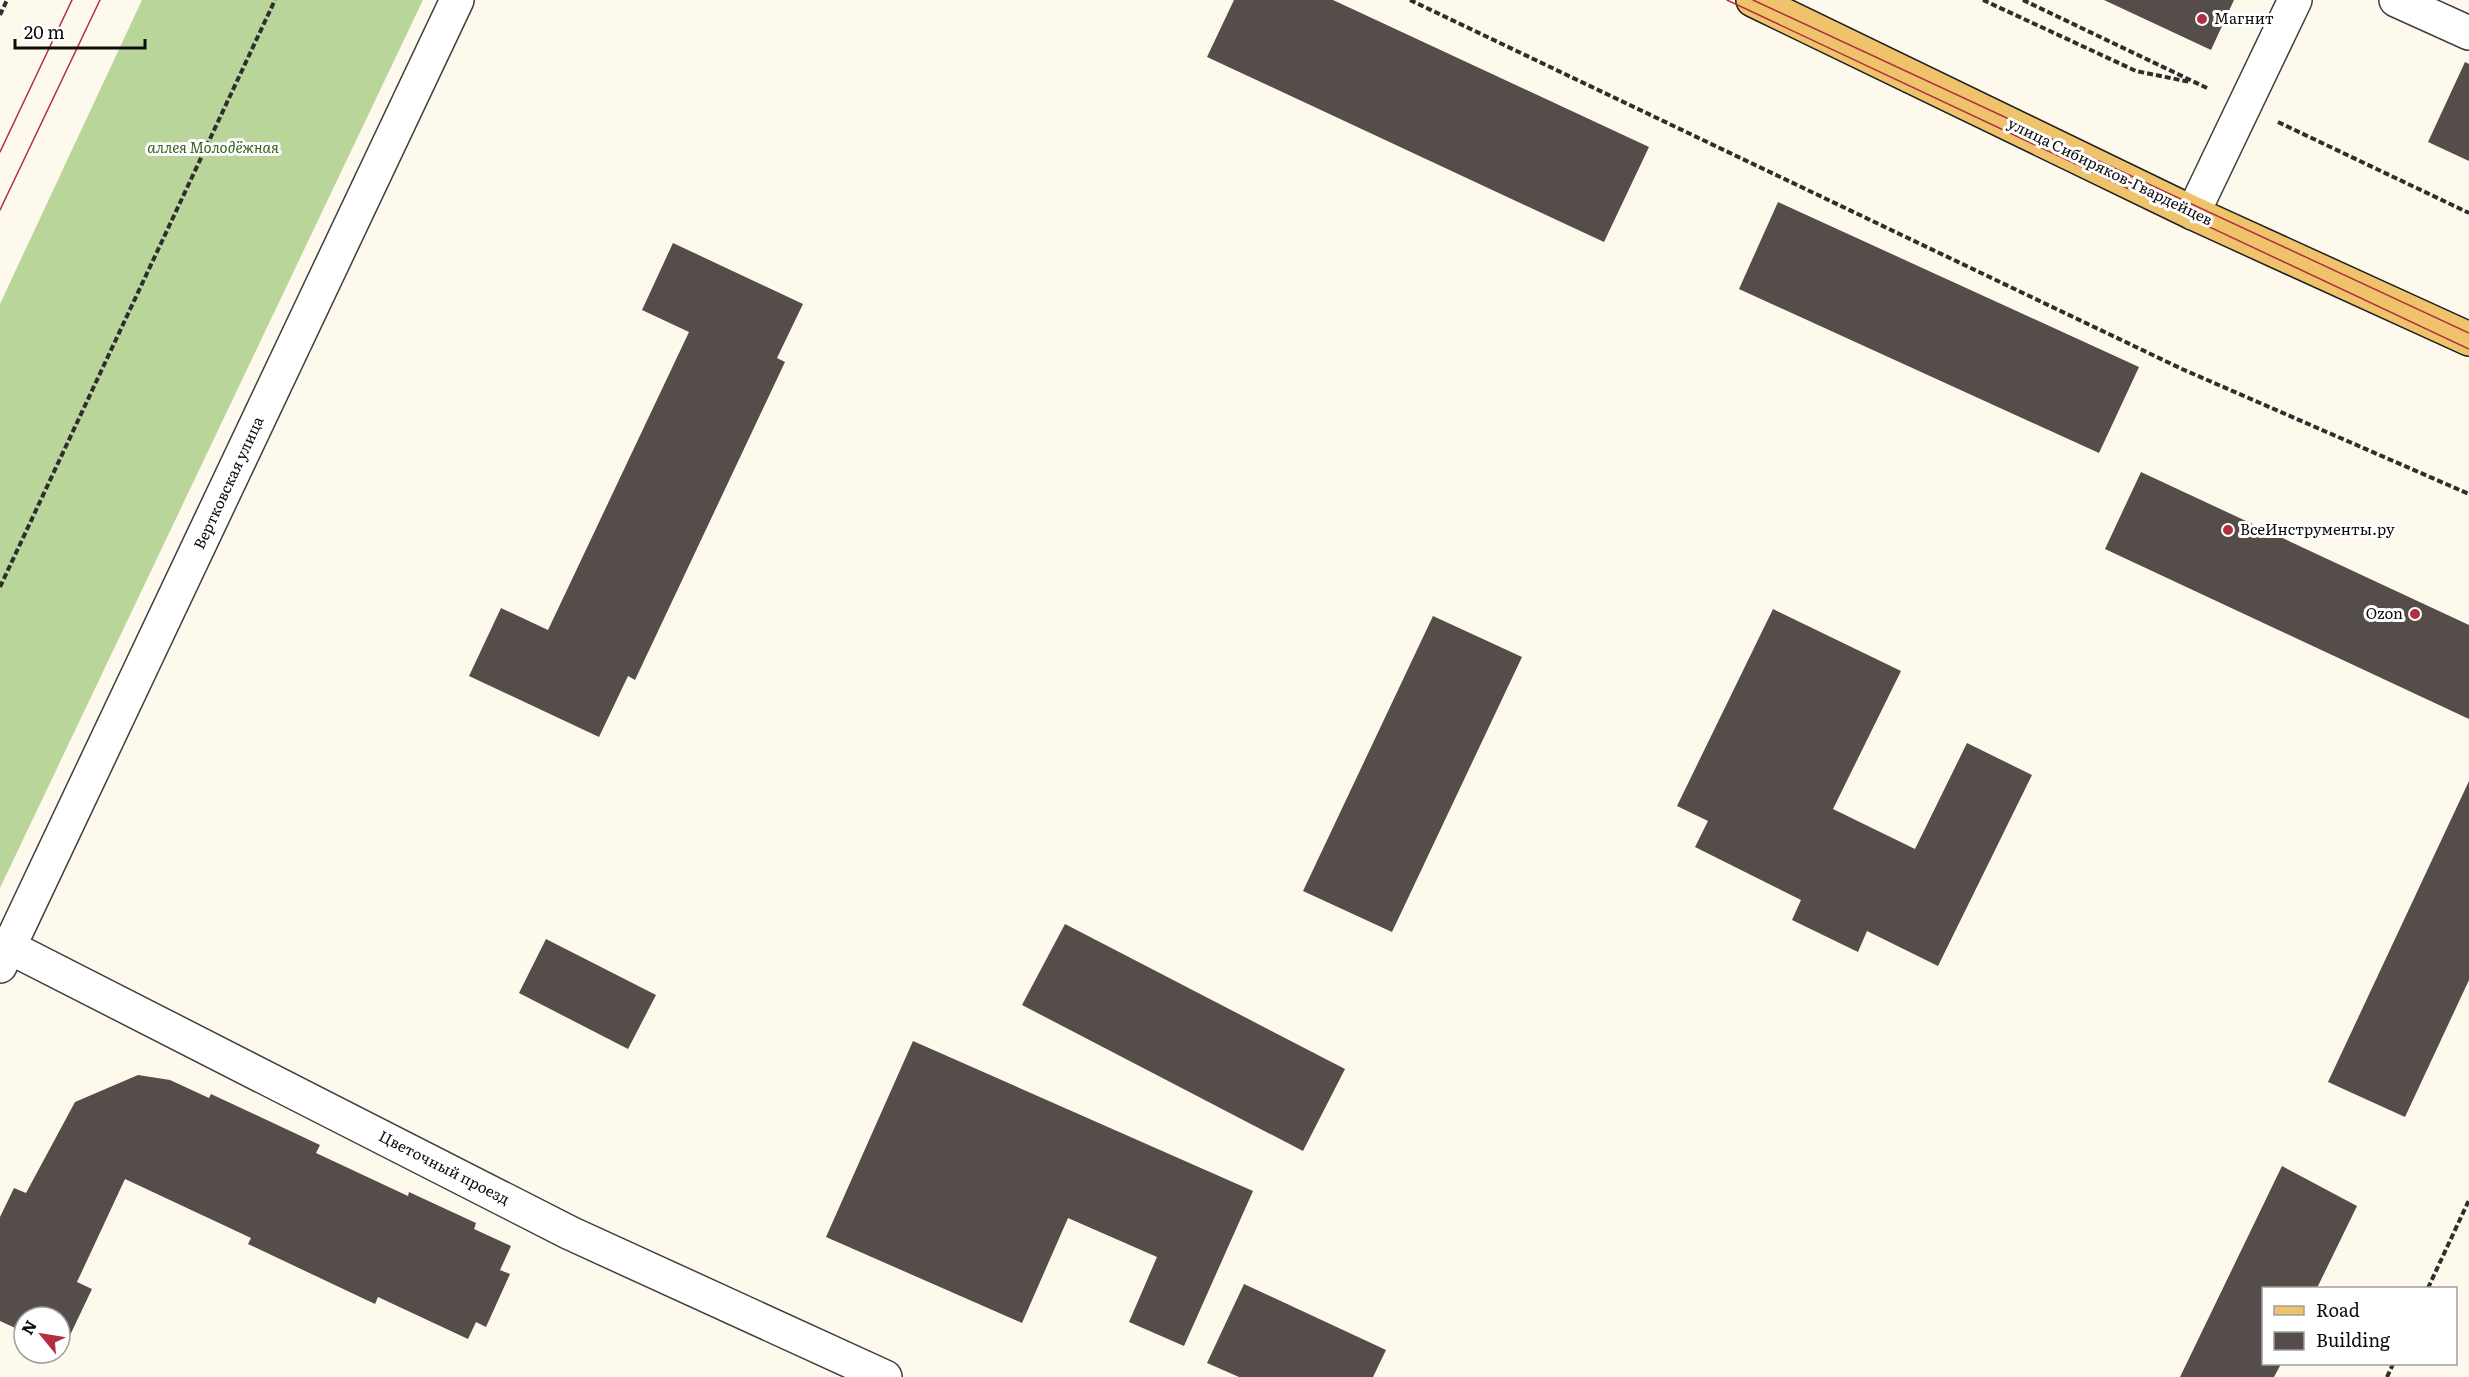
<svg xmlns="http://www.w3.org/2000/svg" width="2469" height="1377" viewBox="0 0 2469 1377" font-family="Literata,serif">
	<rect width="100%" height="100%" fill="#fef9ed"/>
	<path fill="#bad59a" d="M142 0H423L0 888V304Z"/>
	<g fill="#544d4a">
		<path d="M1234 0H1333L1649 147 1604 242 1207 57Z"/>
		<path d="M2104 0H2234L2211 50Z"/>
		<path d="M2465 62 2469 64V161L2428 142Z"/>
		<path d="M1778 202 2139 367 2099 453 1739 289Z"/>
		<path d="M673 243 803 304 777 358 785 362 635 680 628 676 599 737 469 676 501 608 548 630 689 332 642 310Z"/>
		<path d="M2141 472 2469 625V719L2105 549Z"/>
		<path d="M1773 609 1901 671 1833 809 1915 849 1967 743 2032 775 1938 966 1867 931 1858 952 1792 920 1801 900 1695 847 1708 821 1677 806Z"/>
		<path d="M1433 616 1522 657 1392 932 1303 891Z"/>
		<path d="M2469 781V980L2405 1117 2328 1082Z"/>
		<path d="M1065 924 1345 1069 1303 1151 1022 1005Z"/>
		<path d="M546 939 656 995 628 1049 519 993Z"/>
		<path d="M913 1041 1253 1191 1184 1346 1129 1322 1157 1257 1068 1218 1022 1323 826 1237Z"/>
		<path d="M138 1075 170 1080 209 1098 211 1094 320 1145 316 1153 408 1196 409 1192 476 1223 474 1229 511 1246 500 1270 510 1274 486 1327 476 1322 468 1339 378 1297 375 1304 248 1244 251 1238 125 1179 77 1282 92 1289 63 1350 60 1348V1317H24V1332L0 1321V1217L14 1188 26 1193 75 1102Z"/>
		<path d="M2282 1166 2357 1206 2317 1288H2264V1364H2281L2274 1377H2180Z"/>
		<path d="M1244 1284 1386 1350 1373 1377H1239L1207 1363Z"/>
	</g>
	<g fill="none" stroke-linecap="round" stroke-linejoin="round">
		<defs>
			<g id="minor">
				<path d="M2396 0 2469 33"/>
				<path d="M2193 213 2295 0"/>
				<path d="M9 947 570 1233 885 1377"/>
				<path d="M0 966 457 0"/>
			</g>
			<path id="major" d="M1753 0 2193 213 2469 339"/>
		</defs>
		<use href="#minor" stroke="#3f3f3f" stroke-width="36"/>
		<use href="#major" stroke="#1d1d1d" stroke-width="36"/>
		<g stroke="#2e2e2e" stroke-width="4" stroke-dasharray="6 3" stroke-linecap="butt">
			<path d="M1410 0 2182 369 2469 494"/>
			<path d="M1983 0 2136 71 2190 82"/>
			<path d="M2023 0 2209 89"/>
			<path d="M0 15 7 0"/>
			<path d="M2278 122 2469 213"/>
			<path d="M0 587 275 0"/>
			<path d="M2428 1288 2469 1200"/>
			<path d="M2387 1377 2393 1364"/>
		</g>
		<use href="#minor" stroke="#fff" stroke-width="33"/>
		<use href="#major" stroke="#efc36c" stroke-width="33"/>
		<g stroke="#b22f40" stroke-width="1.5">
			<path d="M1727 0 2469 349"/>
			<path d="M1753 0 2469 333"/>
			<path d="M0 152 72 0"/>
			<path d="M0 210 100 0"/>
		</g>
	</g>
	<g fill="#b22f40" stroke="#fff" stroke-width="2">
		<circle cx="2202" cy="19" r="6"/>
		<circle cx="2228" cy="530" r="6"/>
		<circle cx="2415" cy="614" r="6"/>
	</g>
	<g text-anchor="middle" stroke-width="6" stroke-linejoin="round" paint-order="stroke">
		<g font-size="15" fill="#0c0c0c" stroke="#fff" text-anchor="start">
			<text x="2214" y="24">Магнит</text>
			<text x="2240" y="535">ВсеИнструменты.ру</text>
			<text x="2403" y="619" text-anchor="end">Ozon</text>
		</g>
		<g font-size="15" font-style="italic" fill="#345f22" stroke="#fff">
			<text x="213" y="153">аллея Молодёжная</text>
		</g>
		<g font-size="15" fill="#0c0c0c" stroke="#fff">
			<text transform="translate(2110 172) rotate(26)" y="5">улица Сибиряков-Гвардейцев</text>
			<text transform="translate(229 483) rotate(-65)" y="5">Вертковская улица</text>
			<text transform="translate(444 1168) rotate(27)" y="5">Цветочный проезд</text>
		</g>
	</g>
	<rect x="2262" y="1287" width="195" height="78" fill="#ffffff" stroke="#9e9e9e" stroke-width="1.5"/>
	<rect x="2274" y="1306" width="30" height="9" fill="#efc36c" stroke="#9e9e9e" stroke-width="1.5"/>
	<text x="2316" y="1317" font-size="18" fill="#0c0c0c">Road</text>
	<rect x="2274" y="1332" width="30" height="18" fill="#544d4a" stroke="#9e9e9e" stroke-width="1.5"/>
	<text x="2316" y="1347" font-size="18" fill="#0c0c0c">Building</text>
	<g transform="translate(42 1335) rotate(300)"><circle r="28" fill="#ffffff" stroke="#9e9e9e" stroke-width="1.5"/>
	<path d="M0-4.5L10 22L0 15L-10 22Z" fill="#b22f40"/>
	<text y="-9" font-size="16" font-weight="bold" text-anchor="middle" fill="#0c0c0c">N</text>
	</g>
	<path d="M15 39v9h130v-9" fill="none" stroke="#0c0c0c" stroke-width="3"/>
	<text x="24" y="39" font-size="18" fill="#0c0c0c" stroke="#ffffff" stroke-width="4.5" paint-order="stroke">20 m</text>
</svg>
